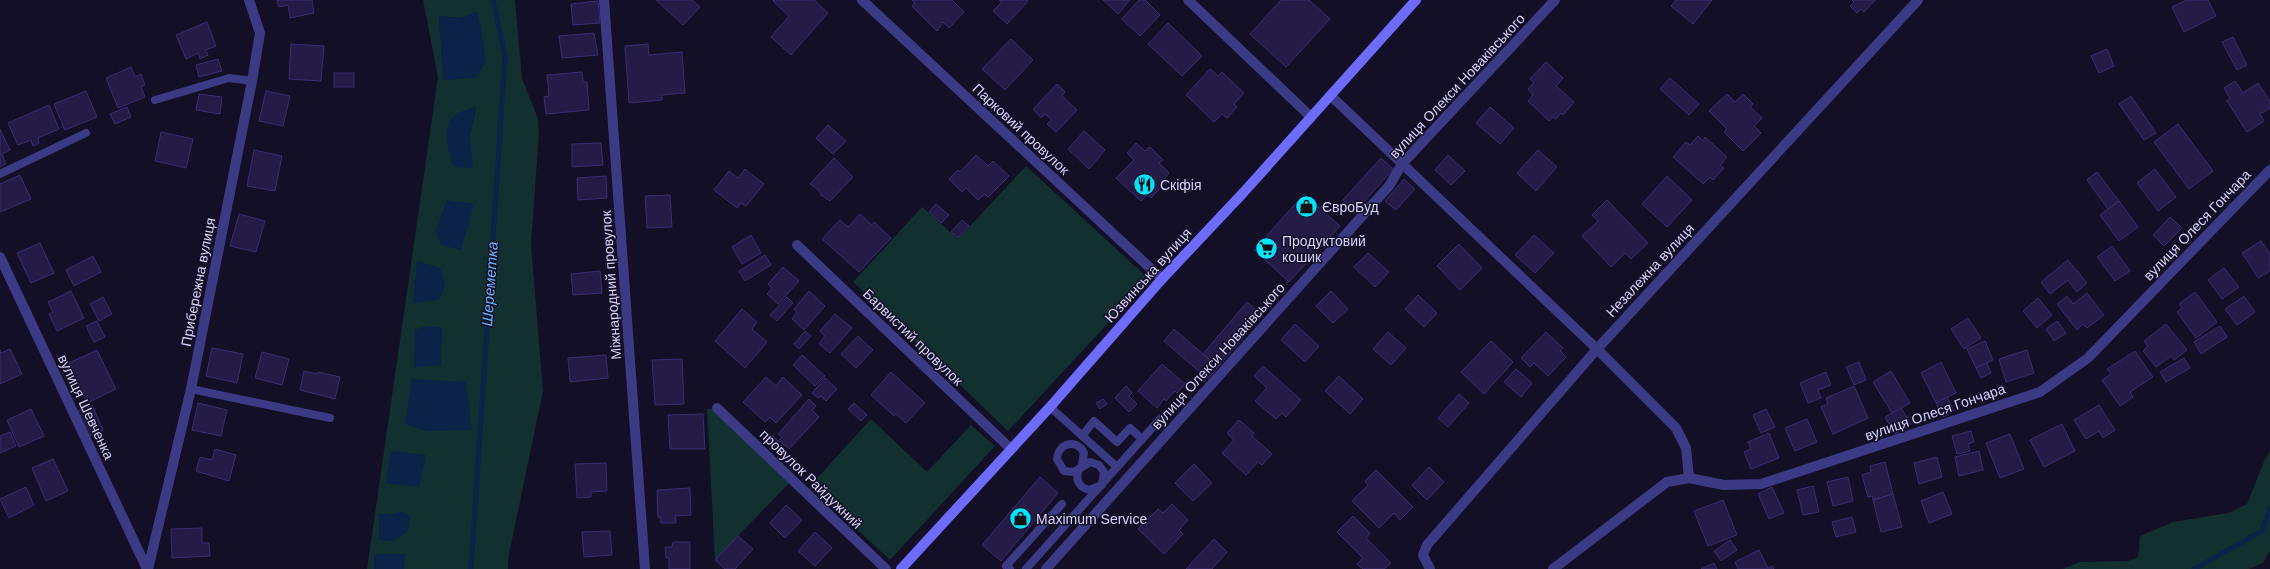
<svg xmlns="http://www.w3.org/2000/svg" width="2270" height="569" viewBox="0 0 2270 569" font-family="Helvetica,sans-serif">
	<rect width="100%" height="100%" fill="#130f26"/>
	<g fill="#12302f" fill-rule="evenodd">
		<path d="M423 0H515L522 78 538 119 539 133 531 244 543 391 508 559V569H404V554H375L374 569H367L438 77ZM478 12 444 80 439 16 459 18ZM476 107V108L470 135 455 115ZM394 514 408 530 394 541 379 515Z"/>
		<path d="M1026 166 1149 279 1008 431 853 282 922 207 958 239Z"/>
		<path d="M717 408 792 480 715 560 707 409Z"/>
		<path d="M871 419 927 472 971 425 995 446 890 560 810 486Z"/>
		<path d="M2270 452V551L2263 563 2249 569H2063L2080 562 2128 561 2138 557 2140 536 2173 522 2228 513 2247 504 2265 459Z"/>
	</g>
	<g fill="#0c2248">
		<path d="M478 12 486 61 476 78 443 80 439 16 459 18Z"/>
		<path d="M476 107 470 135 473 168 454 167C449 153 440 127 455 115 460 111 470 109 476 107Z"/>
		<path d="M447 200 474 204 461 250 441 245 436 230Z"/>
		<path d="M417 261 441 268 445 285 439 300 413 303Z"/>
		<path d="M425 326 442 328 441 365 414 367 415 330Z"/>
		<path d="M412 379 466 382 472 430 426 431 405 424Z"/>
		<path d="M391 451 426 455 419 487 385 483Z"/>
		<path d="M401 511 410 516 408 530 394 541 379 540V514H394Z"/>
		<path d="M375 554H405L404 569H374Z"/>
	</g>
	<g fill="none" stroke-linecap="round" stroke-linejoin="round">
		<g stroke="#0c2248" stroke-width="5">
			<path d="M471 569 505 57 493 0"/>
			<path d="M2194 569 2262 531 2270 509"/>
		</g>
	</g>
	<g fill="#241b47" stroke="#3b2d73">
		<path d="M277 0H312L314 13 290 18 288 5 279 7Z"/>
		<path d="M656 0H692L700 7 683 25Z"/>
		<path d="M774 0H814L828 13 791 55 771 37 789 16 773 1Z"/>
		<path d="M912 0H952L964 12 949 28 943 22 937 31 912 6 915 3Z"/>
		<path d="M999 0H1027L1028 1 1007 24 993 11 1002 2Z"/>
		<path d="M1103 0H1130L1118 14Z"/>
		<path d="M1139 0H1145L1160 15 1140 36 1122 19Z"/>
		<path d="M1281 0H1309L1330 19 1286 67 1250 34Z"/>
		<path d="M1676 0H1712L1693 24 1671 6Z"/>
		<path d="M1852 0H1875L1864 12 1861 9 1857 13 1850 6 1854 2Z"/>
		<path d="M2187 0H2208L2216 16 2184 32 2172 7Z"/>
		<path d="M598 1 600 23 573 25 571 4Z"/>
		<path d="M207 22 216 46 206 50 208 55 200 59 198 53 186 59 176 35Z"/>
		<path d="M1168 23 1202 56 1182 76 1148 44Z"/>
		<path d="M594 33 598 55 562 58 559 36Z"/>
		<path d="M2233 37 2247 65 2237 70 2222 42Z"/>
		<path d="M1011 39 1033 60 1005 90 982 69Z"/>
		<path d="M291 44 324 46 321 81 289 79Z"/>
		<path d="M648 44 649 55 682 52 685 93 662 95V100L629 103 625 46Z"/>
		<path d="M2107 49 2114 66 2099 73 2091 56Z"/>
		<path d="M218 59 222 71 199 77 196 65Z"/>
		<path d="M1546 62 1563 78 1556 86 1574 102 1563 115 1561 113 1556 119 1553 117 1549 121 1528 101 1533 95 1528 89 1534 82 1530 79Z"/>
		<path d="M131 67 135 77 141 74 145 85 141 87 145 97 118 108 106 78Z"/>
		<path d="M1210 69 1218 76 1222 72 1244 93 1234 104 1237 107 1227 118 1222 114 1214 122 1186 95Z"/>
		<path d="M582 72 583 82H587L589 110 546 114 544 97 549 96 547 75Z"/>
		<rect x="334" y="73" width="20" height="14"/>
		<path d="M1670 78 1699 104 1689 115 1660 89Z"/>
		<path d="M2235 81 2243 93 2258 83 2270 101V108L2260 114 2264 121 2247 132 2227 101 2230 98 2224 88Z"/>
		<path d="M1057 84 1065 92 1062 96 1077 110 1056 132 1047 124 1052 120 1045 114 1041 118 1033 109Z"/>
		<path d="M86 91 97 117 65 130 54 104Z"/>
		<path d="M266 91 290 96 283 126 259 121Z"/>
		<path d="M199 94 222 97 220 114 196 110Z"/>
		<path d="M1727 94 1735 102 1743 94 1753 104 1750 107 1762 118 1754 126 1761 133 1743 151 1724 132 1727 129 1709 111Z"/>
		<path d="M2131 96 2156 133 2144 140 2119 104Z"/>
		<path d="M49 105 59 129 38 138 39 143 33 146 31 140 18 145 8 123Z"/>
		<path d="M127 107 131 117 115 124 110 114Z"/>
		<path d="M1490 107 1514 128 1500 144 1476 123Z"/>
		<path d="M2178 124 2213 171 2189 189 2154 142Z"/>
		<path d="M828 125 846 141 833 154 816 138Z"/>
		<path d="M0 129 10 150 2 154 6 164 0 167Z"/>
		<path d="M1084 131 1105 150 1089 169 1068 149Z"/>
		<path d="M161 132 193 139 186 168 155 161Z"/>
		<path d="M1698 136 1703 141 1705 137 1727 157 1720 165 1724 168 1713 180 1710 177 1703 184 1673 157 1686 142 1690 145Z"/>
		<path d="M601 143 603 165 572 167V144Z"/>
		<path d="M1136 143 1145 151 1150 147 1163 160 1159 163 1169 173 1163 180 1165 183 1151 198 1147 195 1141 201 1116 178 1134 160 1127 153Z"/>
		<path d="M254 150 282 156 275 191 247 186Z"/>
		<path d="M1538 150 1557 167 1536 191 1517 173Z"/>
		<path d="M976 155 988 166 993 161 1009 176 988 197 985 194 978 200 966 188 962 192 949 179 958 170 960 172Z"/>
		<path d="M1448 155 1465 171 1451 185 1435 170Z"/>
		<path d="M834 158 853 177 830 201 821 195 819 190 810 184Z"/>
		<path d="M1381 158 1393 169 1356 211 1343 200Z"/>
		<path d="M745 169 764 184 746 206 741 203 737 208 714 190 729 171 738 178Z"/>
		<path d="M2155 169 2176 197 2158 211 2137 183Z"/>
		<path d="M2097 172 2119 201 2108 209 2087 180Z"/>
		<path d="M20 175 31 199 0 212V184Z"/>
		<path d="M606 176 607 198 578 200 577 178Z"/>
		<path d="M1667 176 1692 200 1667 227 1642 204Z"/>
		<path d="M1404 179 1415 189 1396 210 1385 201Z"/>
		<path d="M1304 194 1340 226 1289 282 1254 250Z"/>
		<path d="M670 195 672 227 647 228 645 196Z"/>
		<path d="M1607 200 1648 243 1631 259 1625 253 1611 267 1582 236 1598 221 1592 215Z"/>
		<path d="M2119 201 2138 227 2119 241 2100 215Z"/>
		<path d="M936 204 949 215 941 223 929 212Z"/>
		<path d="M239 214 265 221 256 252 230 246Z"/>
		<path d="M860 214 872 225 874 222 891 238 859 272 822 239 840 220 848 227Z"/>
		<path d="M2170 217 2182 228 2164 246 2153 235Z"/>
		<path d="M962 220 969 226 958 238 951 232Z"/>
		<path d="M751 235 761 253 742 264 732 247Z"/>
		<path d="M1534 235 1554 253 1535 273 1515 255Z"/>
		<path d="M2261 241 2270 254V271L2258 278 2242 253Z"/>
		<path d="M40 243 54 273 31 283 17 253Z"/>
		<path d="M1459 244 1482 268 1460 290 1437 266Z"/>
		<path d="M2112 246 2130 271 2115 281 2097 257Z"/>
		<path d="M1368 253 1389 272 1375 287 1354 267Z"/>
		<path d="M765 255 771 265 745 281 739 271Z"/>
		<path d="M93 256 101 272 74 286 66 270Z"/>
		<path d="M2068 260 2087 283 2077 292 2068 280 2050 294 2041 282Z"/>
		<path d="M783 267 799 281 778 304 767 294 772 288 768 284Z"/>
		<path d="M2224 268 2239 287 2222 299 2208 280Z"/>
		<path d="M600 271 602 293 573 295 571 274Z"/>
		<path d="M71 291 84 318 57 331 49 314 53 312 48 302Z"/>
		<path d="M809 291 825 306 804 330 792 319 797 312 794 309Z"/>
		<path d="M1331 291 1348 309 1333 323 1316 306Z"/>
		<path d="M2195 292 2217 322 2196 338 2177 312 2182 308 2179 304Z"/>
		<path d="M2087 293 2104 315 2087 328 2083 324 2077 330 2057 304 2067 296 2073 304Z"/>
		<path d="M1418 295 1437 313 1424 327 1405 309Z"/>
		<path d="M2244 296 2255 312 2237 325 2225 309Z"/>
		<path d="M103 297 112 314 99 321 90 304Z"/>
		<path d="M787 297 793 303 777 321 770 315Z"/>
		<path d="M2038 298 2052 315 2037 328 2023 311Z"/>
		<path d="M1247 302 1262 315 1218 367 1203 354Z"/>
		<path d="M742 309 757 322 752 329 767 342 745 368 715 341Z"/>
		<path d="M835 314 852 328 830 353 819 344 825 336 820 331Z"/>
		<path d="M1968 318 1981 338 1964 349 1951 329Z"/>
		<path d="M97 321 105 337 94 342 86 326Z"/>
		<path d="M2057 321 2066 333 2054 341 2046 329Z"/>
		<path d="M1295 324 1319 346 1305 362 1281 340Z"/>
		<path d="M2166 324 2187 350 2174 360 2171 356 2156 367 2143 351 2148 346 2144 341Z"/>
		<path d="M2220 326 2227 337 2201 354 2194 342Z"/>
		<path d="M1174 329 1218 367 1208 379 1164 341Z"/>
		<path d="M805 331 811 336 799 349 794 344Z"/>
		<path d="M1388 332 1406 348 1391 365 1373 349Z"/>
		<path d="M1546 332 1563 348 1560 351 1566 357 1548 376 1534 363 1530 367 1521 358Z"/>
		<path d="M858 336 873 350 856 368 841 354Z"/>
		<path d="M1491 341 1513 362 1484 394 1461 372Z"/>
		<path d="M1985 341 1993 360 1976 368 1967 349Z"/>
		<path d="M212 348 243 354 237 383 206 376Z"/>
		<path d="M10 349 22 374 0 384V350L1 353Z"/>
		<path d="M97 350 116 389 87 403 69 363Z"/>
		<path d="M2027 350 2034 373 2006 382 1999 359Z"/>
		<path d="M2135 351 2153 377 2130 392 2133 397 2120 406 2102 380 2111 374 2107 369Z"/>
		<path d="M262 352 289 359 282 385 255 378Z"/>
		<path d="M606 355 608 378 570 382 568 358Z"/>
		<path d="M802 355 825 376 815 386 793 365Z"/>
		<path d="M2184 358 2190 368 2166 382 2160 372Z"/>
		<path d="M682 359 684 404 655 405 652 360Z"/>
		<path d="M1859 362 1866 380 1854 385 1846 367Z"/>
		<path d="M1941 362 1956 393 1936 403 1921 373Z"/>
		<path d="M1987 363 1991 373 1981 378 1976 368Z"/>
		<path d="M1162 364 1185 384 1177 393 1175 391 1166 401 1164 399 1157 408 1138 391Z"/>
		<path d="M1263 366 1301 400 1286 417 1282 413 1276 419 1255 401 1267 388 1254 376Z"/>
		<path d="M1516 369 1532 383 1521 397 1504 382Z"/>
		<path d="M304 371 318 374V372L340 377 335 399 300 390Z"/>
		<path d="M1891 371 1910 403 1892 413 1873 382Z"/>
		<path d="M891 372 925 403 906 423 896 414 894 416 871 395Z"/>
		<path d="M1826 372 1831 385 1818 390 1821 398 1808 403 1800 383Z"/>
		<path d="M1339 376 1363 399 1350 414 1325 391Z"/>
		<path d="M766 377 776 386 783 377 802 395 776 423 770 417 765 422 743 402Z"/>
		<path d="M825 378 837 389 826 401 821 396 818 398 812 393Z"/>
		<path d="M1126 386 1132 393 1129 396 1137 404 1129 412 1115 398Z"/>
		<path d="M1854 386 1868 418 1833 434 1821 407 1828 404 1826 398Z"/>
		<path d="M1459 394 1469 403 1448 427 1438 418Z"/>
		<path d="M1947 397 1954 411 1943 417 1936 403Z"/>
		<path d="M809 399 816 406 812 410 819 417 789 449 780 441 773 449 766 443 772 435 778 441 782 437 778 434Z"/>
		<path d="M1103 399 1107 404 1100 409 1096 403Z"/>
		<path d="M198 403 227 410 221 436 192 430Z"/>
		<path d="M854 403 867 415 861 421 848 409Z"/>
		<path d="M92 405 103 430 87 437 76 412Z"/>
		<path d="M2099 405 2115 430 2103 438 2099 431 2086 439 2074 420Z"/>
		<path d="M1901 408 1911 424 1895 434 1885 417Z"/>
		<path d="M31 409 44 436 19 447 7 420Z"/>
		<path d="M1766 409 1775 427 1761 433 1753 415Z"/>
		<path d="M703 414 705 449H670L668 415Z"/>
		<path d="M1807 419 1817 442 1795 451 1785 428Z"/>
		<path d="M1239 420 1254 433 1252 436 1272 454 1262 465 1258 462 1246 475 1222 453 1234 440 1227 433Z"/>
		<path d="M2062 424 2075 451 2044 467 2030 440Z"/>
		<path d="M1971 431 1974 442 1968 444 1970 451 1957 454 1952 436Z"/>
		<path d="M10 432 16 446 0 453V436Z"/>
		<path d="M1769 433 1779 458 1751 469 1744 452 1751 449 1748 442Z"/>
		<path d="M2010 434 2024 469 2000 478 1986 443Z"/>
		<path d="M215 449 236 455 229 481 196 471 200 457 212 460Z"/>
		<path d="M1979 451 1983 470 1959 476 1955 457Z"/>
		<path d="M1937 457 1942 477 1919 484 1914 463Z"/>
		<path d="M53 459 68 491 46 501 32 468Z"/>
		<path d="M1885 462 1893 494 1873 500 1872 496 1868 497 1862 475 1871 472 1870 466Z"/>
		<path d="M606 463 607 491 591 492V497L577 498 575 464Z"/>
		<path d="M1194 464 1212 483 1193 501 1175 483Z"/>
		<path d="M1429 467 1444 482 1427 500 1412 485Z"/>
		<path d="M1376 470 1413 507 1400 520 1394 513 1379 528 1352 501 1368 485 1365 481Z"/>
		<path d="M1040 477 1058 493 1001 561 982 545Z"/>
		<path d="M1848 477 1853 501 1833 506 1827 482Z"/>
		<path d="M1813 486 1819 512 1803 515 1797 490Z"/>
		<path d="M26 487 34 505 9 518 0 499Z"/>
		<path d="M1772 487 1784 513 1769 519 1758 494Z"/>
		<path d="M690 488 691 515 675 516 676 523H661L660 517H658L657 490Z"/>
		<path d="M1943 492 1952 514 1929 523 1921 501Z"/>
		<path d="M1893 494 1902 527 1881 532 1873 500Z"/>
		<path d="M1723 500 1737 535 1708 546 1694 511Z"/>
		<path d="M1172 504 1188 520 1179 530 1183 534 1164 554 1138 529 1158 509 1163 513Z"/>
		<path d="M786 505 802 520 785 538 770 523Z"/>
		<path d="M1353 516 1370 533 1366 538 1391 563 1384 569H1363L1357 564 1363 558 1337 532Z"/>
		<path d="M1852 517 1856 532 1836 537 1832 522Z"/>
		<path d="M202 528V543H209L210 556 172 558 171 529Z"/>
		<path d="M610 531 612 555 584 557 582 532Z"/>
		<path d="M815 532 832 548 815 566 798 551Z"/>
		<path d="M738 536 753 549 735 569H725L715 560Z"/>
		<path d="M1214 539 1227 552 1212 569H1186Z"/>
		<path d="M1730 540 1737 550 1721 561 1714 551Z"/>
		<path d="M673 542H690V569H669V558H666L665 547H672Z"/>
		<path d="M1759 550 1768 568 1772 566 1774 569H1738L1735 562Z"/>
		<path d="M1714 563 1717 569H1701Z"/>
	</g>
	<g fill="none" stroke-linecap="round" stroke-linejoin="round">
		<g stroke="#3d3a85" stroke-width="8">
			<path d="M155 100 229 78 252 81"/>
			<path d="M0 174 86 133"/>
			<path d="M191 389 330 418"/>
			<path d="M1050 407 1117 467"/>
			<path d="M1082 436 1094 421 1117 442 1130 428 1142 439"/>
			<path d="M1079 469C1075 479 1078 487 1089 490L1102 485 1104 472 1099 465 1090 462 1074 472 1064 471 1057 459C1058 443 1077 438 1084 453L1082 465"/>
			<path d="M1010 569 1006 566 1062 504"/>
			<path d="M1026 569 1161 418"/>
		</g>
		<g stroke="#3d3a85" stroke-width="10">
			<path d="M604 0 645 569"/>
			<path d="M862 0 1162 279"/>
			<path d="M1188 0 1311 117"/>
			<path d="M1331 96 1597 349 1676 428 1686 448 1689 478"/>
			<path d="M797 245 1011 449"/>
			<path d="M0 257 147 569"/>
			<path d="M717 408 886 569"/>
			<path d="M148 569 191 389 252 81 260 33 249 0"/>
			<path d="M1046 569 1389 186 1402 164 1555 0"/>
			<path d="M1430 569 1423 555 1427 545 1597 349 1918 0"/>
			<path d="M1553 569 1667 482 1689 478 1724 485 1761 484 2040 392 2088 358 2270 170"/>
		</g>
		<path stroke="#6f6bff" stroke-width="10" d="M901 569 1050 407 1162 279 1243 193 1416 0"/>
	</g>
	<defs>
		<symbol id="restaurant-disc" viewBox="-11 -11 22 22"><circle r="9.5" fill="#00e5ff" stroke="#130f26"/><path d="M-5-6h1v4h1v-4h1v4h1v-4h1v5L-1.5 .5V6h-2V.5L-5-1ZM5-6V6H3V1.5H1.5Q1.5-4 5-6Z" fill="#111"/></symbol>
		<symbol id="shop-disc" viewBox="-11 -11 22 22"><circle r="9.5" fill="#00e5ff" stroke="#130f26"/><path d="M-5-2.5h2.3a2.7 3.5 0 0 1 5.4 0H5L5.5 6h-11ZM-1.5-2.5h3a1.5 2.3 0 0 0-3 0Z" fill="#111"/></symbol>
		<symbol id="supermarket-disc" viewBox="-11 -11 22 22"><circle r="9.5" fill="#00e5ff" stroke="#130f26"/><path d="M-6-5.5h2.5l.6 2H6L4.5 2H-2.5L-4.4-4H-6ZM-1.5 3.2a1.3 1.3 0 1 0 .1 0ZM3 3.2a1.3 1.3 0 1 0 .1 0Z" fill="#111"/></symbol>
	</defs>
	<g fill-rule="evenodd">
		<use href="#restaurant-disc" x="1132" y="172" width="25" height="25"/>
		<use href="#shop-disc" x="1294" y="194" width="25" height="25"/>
		<use href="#supermarket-disc" x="1254" y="236" width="25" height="25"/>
		<use href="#shop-disc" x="1008" y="506" width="25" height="25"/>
	</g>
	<g text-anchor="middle" stroke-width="3" stroke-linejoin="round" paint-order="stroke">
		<g font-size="14" fill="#d9d4ff" stroke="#130f26">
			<text transform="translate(1457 86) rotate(-47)" y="5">вулиця Олекси Новаківського</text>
			<text transform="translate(1021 129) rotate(43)" y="5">Парковий провулок</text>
			<text transform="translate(2197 225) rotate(-46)" y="5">вулиця Олеся Гончара</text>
			<text transform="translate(1650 270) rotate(-47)" y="5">Незалежна вулиця</text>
			<text transform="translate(1148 275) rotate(-48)" y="5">Юзвинська вулиця</text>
			<text transform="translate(198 282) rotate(-79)" y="5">Прибережна вулиця</text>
			<text transform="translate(611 285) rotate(-94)" y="5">Міжнародний провулок</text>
			<text transform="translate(913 337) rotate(44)" y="5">Барвистий провулок</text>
			<text transform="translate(1218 356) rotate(-48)" y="5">вулиця Олекси Новаківського</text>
			<text transform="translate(86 407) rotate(65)" y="5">вулиця Шевченка</text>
			<text transform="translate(1935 412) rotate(-19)" y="5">вулиця Олеся Гончара</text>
			<text transform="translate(811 479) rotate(44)" y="5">провулок Райдужний</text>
		</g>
		<g font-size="14" fill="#d9d4ff" stroke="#130f26" text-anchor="start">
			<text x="1160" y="190">Скіфія</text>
			<text x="1322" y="212">ЄвроБуд</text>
			<text x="1282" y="246">Продуктовий<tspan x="1282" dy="16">кошик</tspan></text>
			<text x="1036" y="524">Maximum Service</text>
		</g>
		<g font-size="15" font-style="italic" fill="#62b6ff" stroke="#130f26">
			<text transform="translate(490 284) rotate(-86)" y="5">Шереметка</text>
		</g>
	</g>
</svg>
